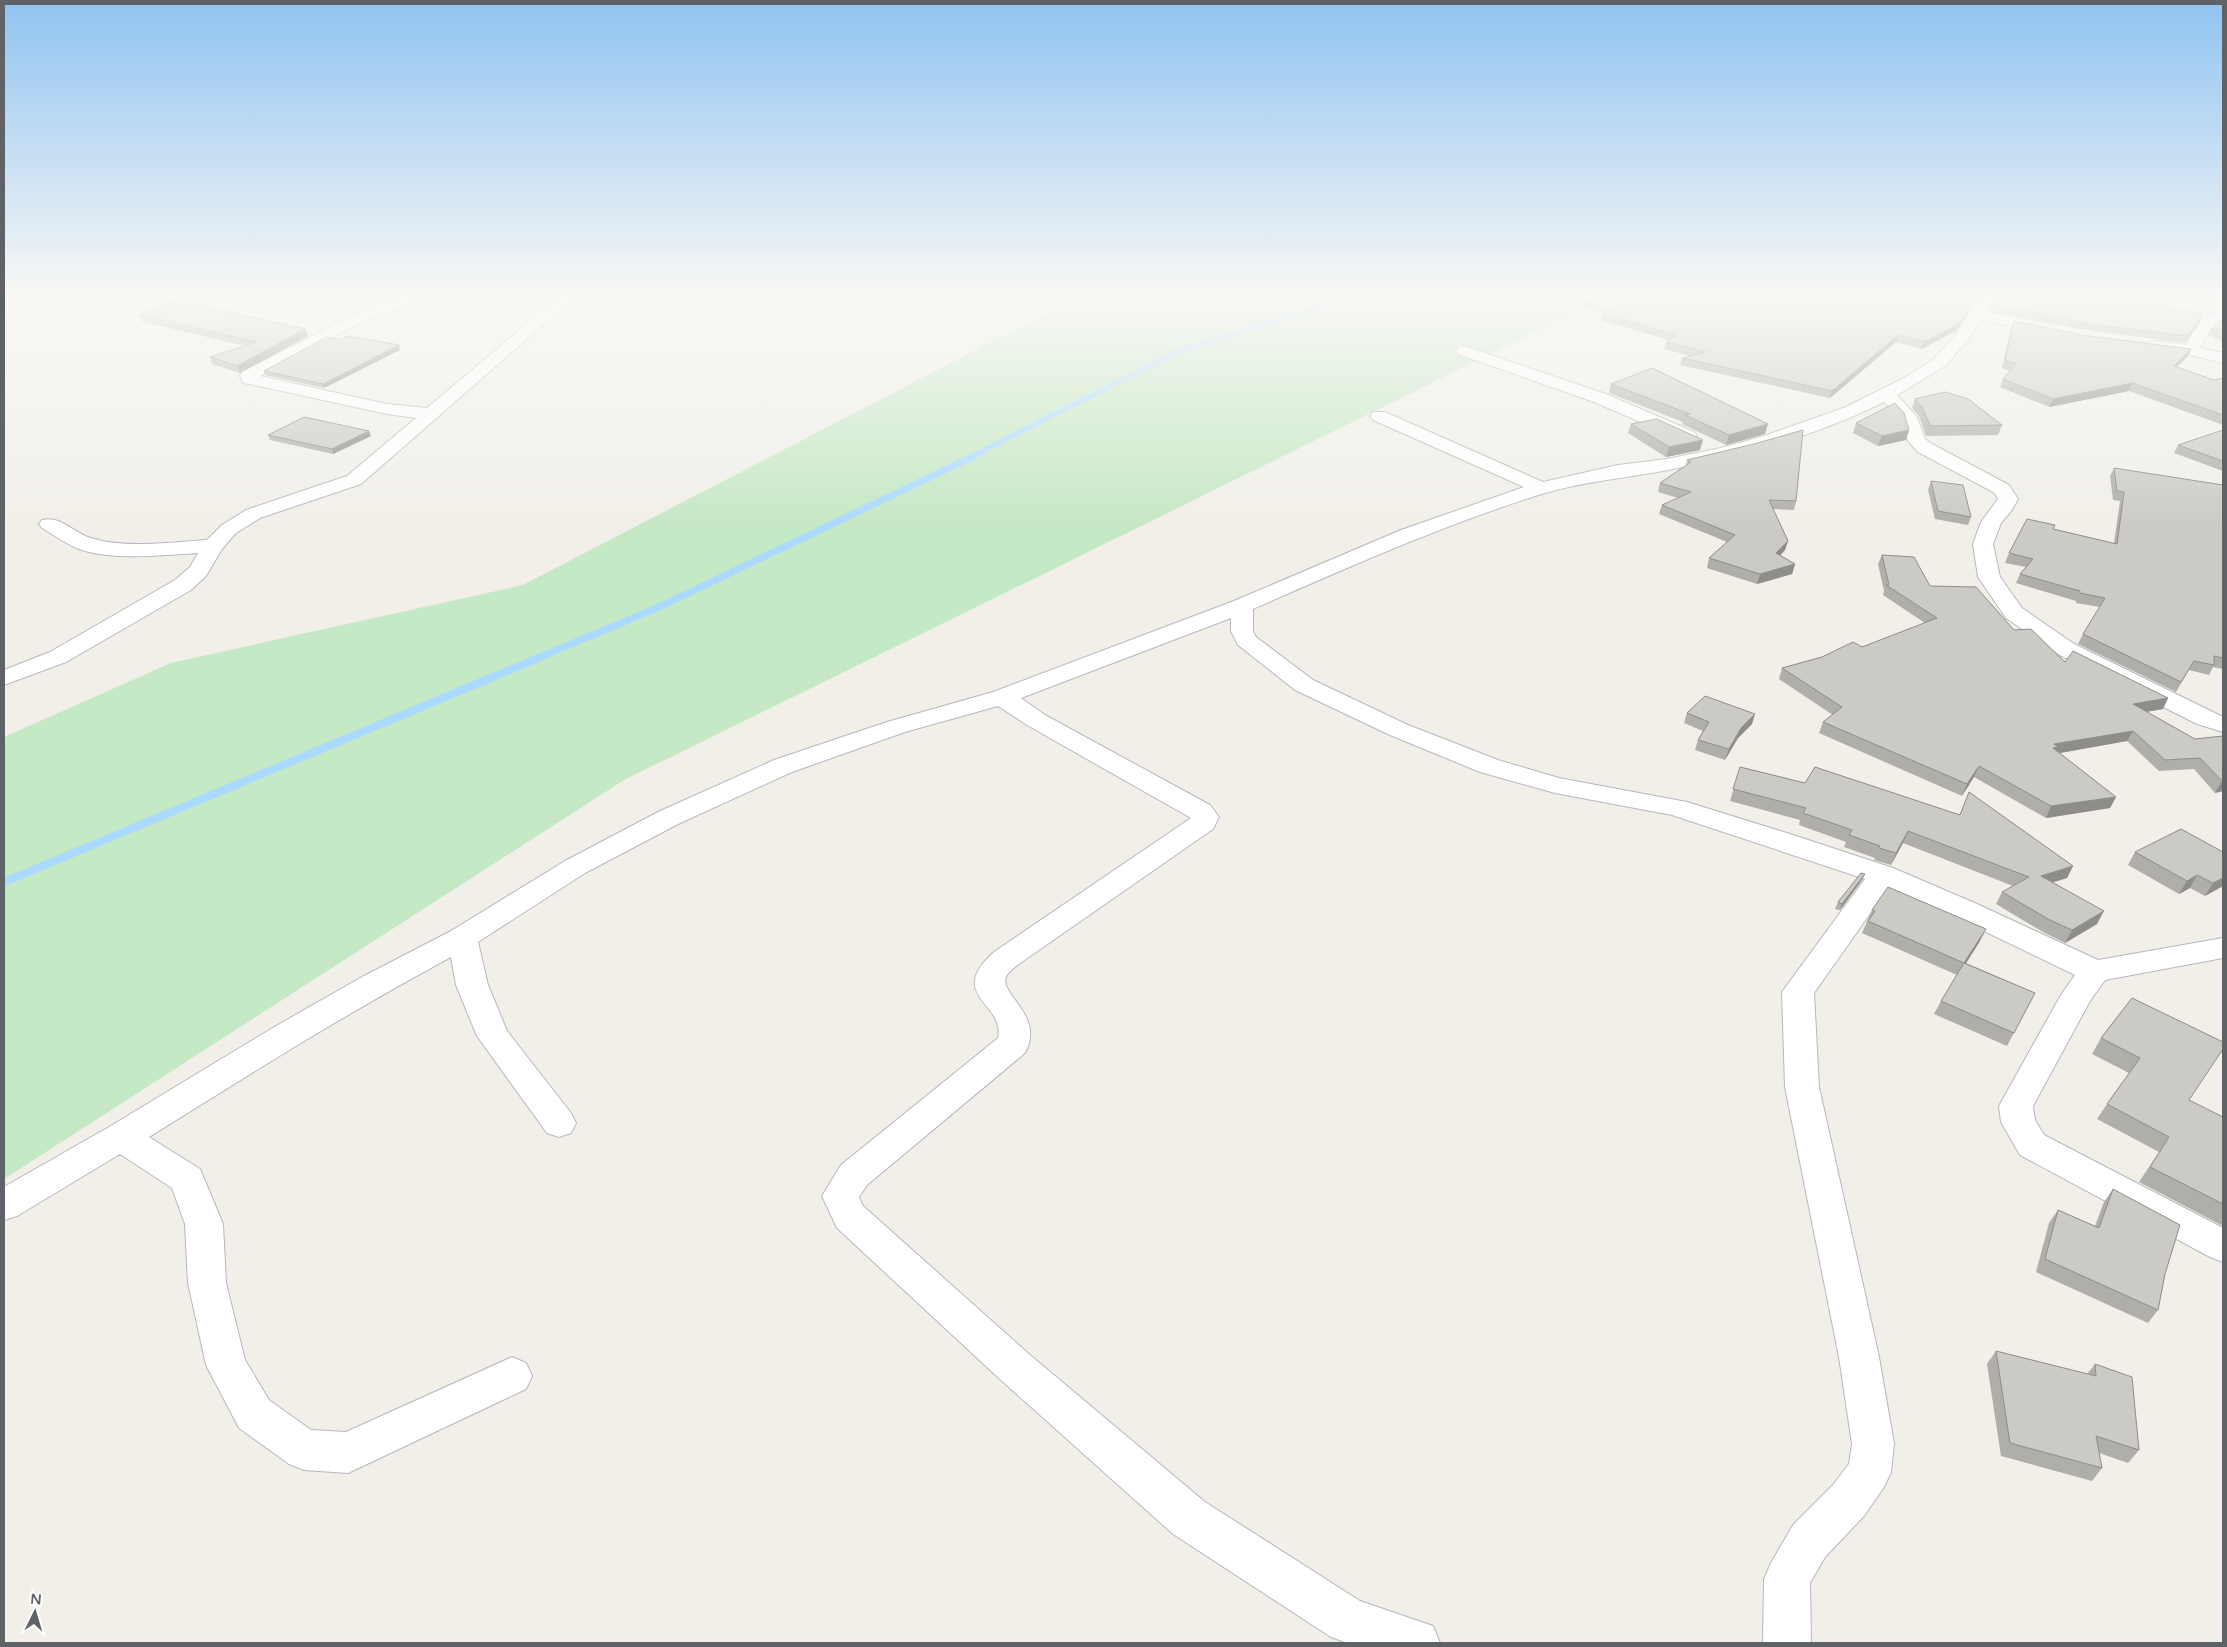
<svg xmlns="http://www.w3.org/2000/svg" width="2227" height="1647" viewBox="0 0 2227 1647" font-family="'Varela Round',sans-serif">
	<rect width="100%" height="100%" fill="#f1efe8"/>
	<path fill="#c5e8c5" d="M1096 296H1609L624 780 4 1179V737L171 663 523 585 1047 313Z"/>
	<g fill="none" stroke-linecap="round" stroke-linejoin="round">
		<path stroke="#aadaff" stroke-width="5" d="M971 457 1176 352 1355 296"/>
		<path stroke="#aadaff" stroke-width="7" d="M533 660 659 607 974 456"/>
		<path stroke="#aadaff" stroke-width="8" d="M4 882 536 659"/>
		<defs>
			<g id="minor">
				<path d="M403 296H425L423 299 351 327 260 376 387 404 427 408 560 296H576L361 484 260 518 236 533 222 549 206 576 191 590 66 662 4 685V670L50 652 175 580 190 567 198 553C164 555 112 561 79 549 66 544 54 535 42 528L39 524 42 520C60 515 74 533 91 538 123 549 174 542 207 540L222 525 246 510 347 476 416 418 387 414 249 384 243 383 240 376 242 372 341 321Z"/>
				<path d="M1983 296H1998L1987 312 2049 324 2054 326 2057 329 2054 332 2049 334 1981 320 1968 340 1945 366 1897 395 1917 417 1925 439 1932 444 2009 485 2018 499 2012 510 2001 523 1993 544 2000 577 2022 608 2074 644 2223 717V732L2197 724 2058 654 2006 618 1978 577 1973 544 1981 522 1998 499 1995 493 1918 452 1908 441 1902 422 1884 402C1817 435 1742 457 1668 470 1627 478 1586 481 1545 493 1445 524 1349 567 1253 609V631L1256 637 1313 680 1408 725 1498 760 1559 778 1687 802 1790 834 1893 868 1977 904 2098 960 2223 938V958L2105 980 2090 1001 2033 1106 2035 1120 2044 1135 2223 1228V1262L2210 1257 2020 1155 2001 1122 1999 1106 2061 995 2075 975 1957 918 1888 888 1814 993 1819 1087 1879 1357 1894 1444 1891 1472 1884 1487 1864 1516 1825 1557 1810 1583 1811 1643H1763L1764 1579 1771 1563 1793 1525 1832 1486 1849 1464 1852 1444 1839 1357 1785 1087 1782 992 1865 879 1672 815 1555 793 1480 772 1390 735 1295 690 1238 645 1231 631V618L1021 698 1045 715 1210 805 1219 817 1213 829 1016 966C1013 969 1009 972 1007 975 996 994 1046 1014 1025 1053L867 1185 859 1197 863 1206 1030 1355 1205 1502 1360 1601 1433 1626 1440 1643H1348L1331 1637 1173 1534 1002 1381 837 1228 822 1196 841 1165 998 1038C1006 1003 945 996 994 952L1191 818 1027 725 998 706 905 732 792 772 678 824 585 873 478 942 488 985 507 1031 571 1113 576 1123 571 1133 559 1137 547 1133 477 1036 456 985 451 957C347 1013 248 1075 149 1137L200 1169 223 1224 226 1283 245 1360 269 1400 311 1430 346 1432 512 1357 526 1363 532 1376 526 1389 348 1473 304 1470 289 1464 239 1428 206 1365 188 1283 185 1224 172 1188 120 1154 17 1216 4 1220V1187L109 1127 276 1026 362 977 451 931 565 861 658 812 774 760 887 722 993 692 1234 601 1401 530 1524 487 1373 420 1370 416 1373 412H1385L1543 482 1618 465 1667 459 1721 448 1764 436 1846 407 1902 379 1933 360 1956 334Z"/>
				<path d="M2223 309V320L2208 333 2200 348 2223 353V363L2191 355 2153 351 2147 349 2145 346 2147 343 2153 341 2186 345C2194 330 2206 312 2223 309Z"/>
				<path d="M1464 346 1606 394 1694 432 1697 436 1694 440 1688 441 1682 440 1594 402 1458 354 1456 351 1458 348Z"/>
			</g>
		</defs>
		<use href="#minor" stroke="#b5b8bc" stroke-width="2"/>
		<use href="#minor" fill="#fff" fill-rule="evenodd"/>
	</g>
	<g fill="#afaea9">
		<path d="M1957 296H1981L1976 302Z"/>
		<path d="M1578 298 1970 307 1968 313 1957 330 1922 349 1896 342 1830 398 1680 365 1682 358 1691 356 1664 349 1666 342 1669 340 1600 320 1602 314 1603 313 1577 305Z"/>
		<path d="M1993 304H2156L2200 321 2185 343 2079 329 1990 311Z"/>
		<path d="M213 308 305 329 308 336 240 373 212 364 210 357 246 346 142 322 139 315Z"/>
		<path d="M2223 317V342L2210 335 2208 337 2211 330Z"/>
		<path d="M2014 321 2082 335 2191 349 2188 356 2177 367 2214 380 2223 378V425L2129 391 2049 407 2000 387 2003 379 2010 371 2002 368 2011 328Z"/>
		<path d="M340 340 400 350 324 388 265 375 264 371Z"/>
		<path d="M1611 384 1765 434 1726 445 1682 424 1683 422 1609 393Z"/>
		<path d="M1915 399 2002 425 1998 435 1926 436 1919 416 1912 408Z"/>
		<path d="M1856 423 1906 440 1878 446 1853 433Z"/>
		<path d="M1631 424 1700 450 1666 457 1628 433Z"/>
		<path d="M1803 430 1796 501 1794 510 1773 509 1788 541 1785 550 1780 555 1795 564 1792 574 1757 584 1707 568 1709 558 1727 542 1659 514 1662 505 1678 498 1658 492 1660 483 1686 466 1687 460 1754 444Z"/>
		<path d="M2223 430V471L2174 453 2178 445Z"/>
		<path d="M268 435 371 436 333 454 270 440Z"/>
		<path d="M2114 468 2223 485V669L2213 667 2209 675 2189 670 2176 692 2078 644 2083 634 2100 607 2076 603V601L2016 583 2020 574 2026 567 2005 563 2009 553 2054 529 2114 544 2120 501 2113 500 2110 476Z"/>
		<path d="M1931 481 1971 517 1968 525 1935 519 1928 490Z"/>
		<path d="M1882 555 1930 586 2014 630 2065 662 2168 698 2163 709 2146 712 2195 739 2223 736V791L2215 793 2194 769 2159 771 2127 741 2060 753 2116 797 2110 808 2046 818 1974 777 1962 796 1819 733 1823 722 1833 715 1779 679 1782 668 1822 657 1862 647 1925 623 1883 595 1884 591 1878 564Z"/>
		<path d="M1687 713 1752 724 1738 738 1725 760 1695 750 1698 740 1703 731 1684 723Z"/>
		<path d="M1740 767 1805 783 1960 815 1969 792 2073 866 2067 878 2053 882 2097 924 2065 943 2043 932 1996 904 2002 892 2013 886 1903 843 1891 865 1874 860 1875 858 1844 847 1846 842 1799 825 1800 820 1730 801Z"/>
		<path d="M2135 852H2223V886L2205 896 2190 888 2179 894 2128 865Z"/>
		<path d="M1862 880 1840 910 1835 909 1838 902Z"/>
		<path d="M1872 910 1980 941 1966 963 2035 993 2007 1046 1934 1014 1941 1001 1957 975 1862 933Z"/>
		<path d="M2132 998 2189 1100 2223 1117V1226L2139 1182 2159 1152 2097 1119 2107 1104 2129 1073 2092 1054 2101 1038Z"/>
		<path d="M2113 1189 2165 1274 2158 1310 2148 1323 2036 1272 2049 1223 2058 1210 2095 1226 2104 1202Z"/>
		<path d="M1996 1351 2087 1374 2095 1364 2139 1450 2128 1463 2099 1453 2102 1468 2092 1481 2001 1456 1987 1364Z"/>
	</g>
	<g fill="#8f8d8a">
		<path d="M1970 307 1968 313 1957 330 1922 349 1924 342Z"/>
		<path d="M2203 314 2200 321 2185 343 2188 336Z"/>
		<path d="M2214 327 2210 335 2208 337 2211 330Z"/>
		<path d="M305 329 308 336 240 373 237 366Z"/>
		<path d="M1898 335 1896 342 1830 398 1832 391Z"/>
		<path d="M399 345 400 350 324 388 323 384Z"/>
		<path d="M2191 349 2188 356 2170 373 2174 366Z"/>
		<path d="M2132 383 2129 391 2049 407 2053 399Z"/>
		<path d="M1768 424 1765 434 1726 445 1729 435Z"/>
		<path d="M1909 430 1906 440 1878 446 1882 436Z"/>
		<path d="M369 431 371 436 333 454 332 449Z"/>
		<path d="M1703 440 1700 450 1666 457 1669 447Z"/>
		<path d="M1788 541 1785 550 1773 563 1776 553Z"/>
		<path d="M1795 564 1792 574 1757 584 1760 574Z"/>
		<path d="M2168 698 2163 709 2127 715 2133 704Z"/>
		<path d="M1755 714 1752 724 1738 738 1725 760 1729 749 1741 728Z"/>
		<path d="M2133 731 2127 741 2054 754V744Z"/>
		<path d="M1979 766 1974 777 1962 796 1967 784Z"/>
		<path d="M2222 781H2223V791L2215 793Z"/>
		<path d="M2116 797 2110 808 2046 818 2051 806Z"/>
		<path d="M1908 831 1903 843 1891 865 1896 853Z"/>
		<path d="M2073 866 2067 878 2035 888 2041 876Z"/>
		<path d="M1865 874 1862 880 1840 910 1842 904Z"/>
		<path d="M2197 875 2190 888 2179 894 2187 881Z"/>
		<path d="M2223 878V886L2205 896 2213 883Z"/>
		<path d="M2104 911 2097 924 2065 943 2072 930Z"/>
		<path d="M1986 929 1980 941 1958 976 1964 963Z"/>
	</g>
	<g fill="#cccac5" stroke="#8f8d8a">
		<path d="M189 296H192L213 308 305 329 237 366 210 357 257 342 139 315Z"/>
		<path d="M1583 296H1933L1970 307 1959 324 1924 342 1898 335 1832 391 1682 358 1706 352 1666 342 1677 335 1602 314 1612 309 1578 298Z"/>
		<path d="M1998 296H2156V304L2203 314 2188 336 2082 323 1993 304Z"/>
		<path d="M2223 317V332L2214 327 2211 330Z"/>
		<path d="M2014 321 2082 335 2191 349 2174 366 2214 380 2223 378V415L2132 383 2053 399 2003 379 2016 364 2005 360Z"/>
		<path d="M348 336 399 345 323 384 264 371 327 337 340 340Z"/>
		<path d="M1652 368 1768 424 1729 435 1685 415 1690 414 1611 384Z"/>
		<path d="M1945 392 1968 399 2002 425 1930 426 1922 407 1915 399Z"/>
		<path d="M1895 403 1904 413 1909 430 1882 436 1856 423Z"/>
		<path d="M304 417 369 431 332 449 268 435Z"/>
		<path d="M1657 419 1703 440 1669 447 1631 424Z"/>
		<path d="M1803 430 1796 501 1769 500 1788 541 1776 553 1795 564 1760 574 1709 558 1735 535 1662 505 1691 492 1660 483 1691 462 1687 460 1754 444Z"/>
		<path d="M2223 430V461L2178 445Z"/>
		<path d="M2114 468 2223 485V658L2214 656V665L2194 661 2181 682 2083 634 2105 598 2080 593V591L2020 574 2033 559 2009 553 2027 519 2055 525 2053 529 2117 544 2124 492 2117 491Z"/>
		<path d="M1931 481 1963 485 1971 517 1938 511Z"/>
		<path d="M1882 555 1914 557 1930 586 1976 587 2014 630 2031 629 2065 662 2073 651 2168 698 2133 704 2195 739 2223 736V781H2222L2200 758 2165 760 2133 731 2054 744 2058 747 2053 748 2116 797 2051 806 1979 766 1967 784 1823 722 1842 707 1782 668 1822 657 1853 642 1862 647 1937 618 1886 585H1889Z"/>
		<path d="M1705 696 1755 714 1741 728 1729 749 1698 740 1709 722 1687 713Z"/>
		<path d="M1740 767 1805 783 1815 767 1960 815 1969 792 2073 866 2041 876 2104 911 2072 930 2050 920 2002 892 2029 877 1908 831 1896 853 1879 848 1880 846 1849 835 1852 830 1803 813 1806 808 1733 789Z"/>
		<path d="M2181 829 2223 852V878L2213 883 2197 875 2187 881 2135 852Z"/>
		<path d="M1861 873 1865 874 1842 904 1838 902Z"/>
		<path d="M1888 887 1986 929 1964 963 1868 921 1875 911 1872 910Z"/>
		<path d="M1964 963 2035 993 2014 1033 1941 1001Z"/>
		<path d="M2132 998 2223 1042V1049L2189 1100 2223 1117V1204L2150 1167 2169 1137 2107 1104 2140 1058 2101 1038Z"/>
		<path d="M2113 1189 2180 1225 2165 1274 2158 1310 2045 1259 2058 1210 2099 1228Z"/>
		<path d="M1996 1351 2096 1376 2095 1364 2132 1377 2139 1450 2096 1436 2102 1468 2010 1443Z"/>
	</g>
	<linearGradient id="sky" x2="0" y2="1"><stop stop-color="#8fc3f1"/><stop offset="0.56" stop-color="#f9f8f5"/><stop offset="1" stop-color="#f9f8f5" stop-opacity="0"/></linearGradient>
	<rect width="2227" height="527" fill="url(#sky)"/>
	<rect width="2227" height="1647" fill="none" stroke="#5f6368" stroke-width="10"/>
	<g transform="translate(35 1612) rotate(5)" stroke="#ffffff" stroke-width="4" paint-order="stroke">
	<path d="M0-4L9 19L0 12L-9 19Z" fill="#5f6368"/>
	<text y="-8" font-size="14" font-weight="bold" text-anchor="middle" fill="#5f6368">N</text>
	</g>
</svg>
